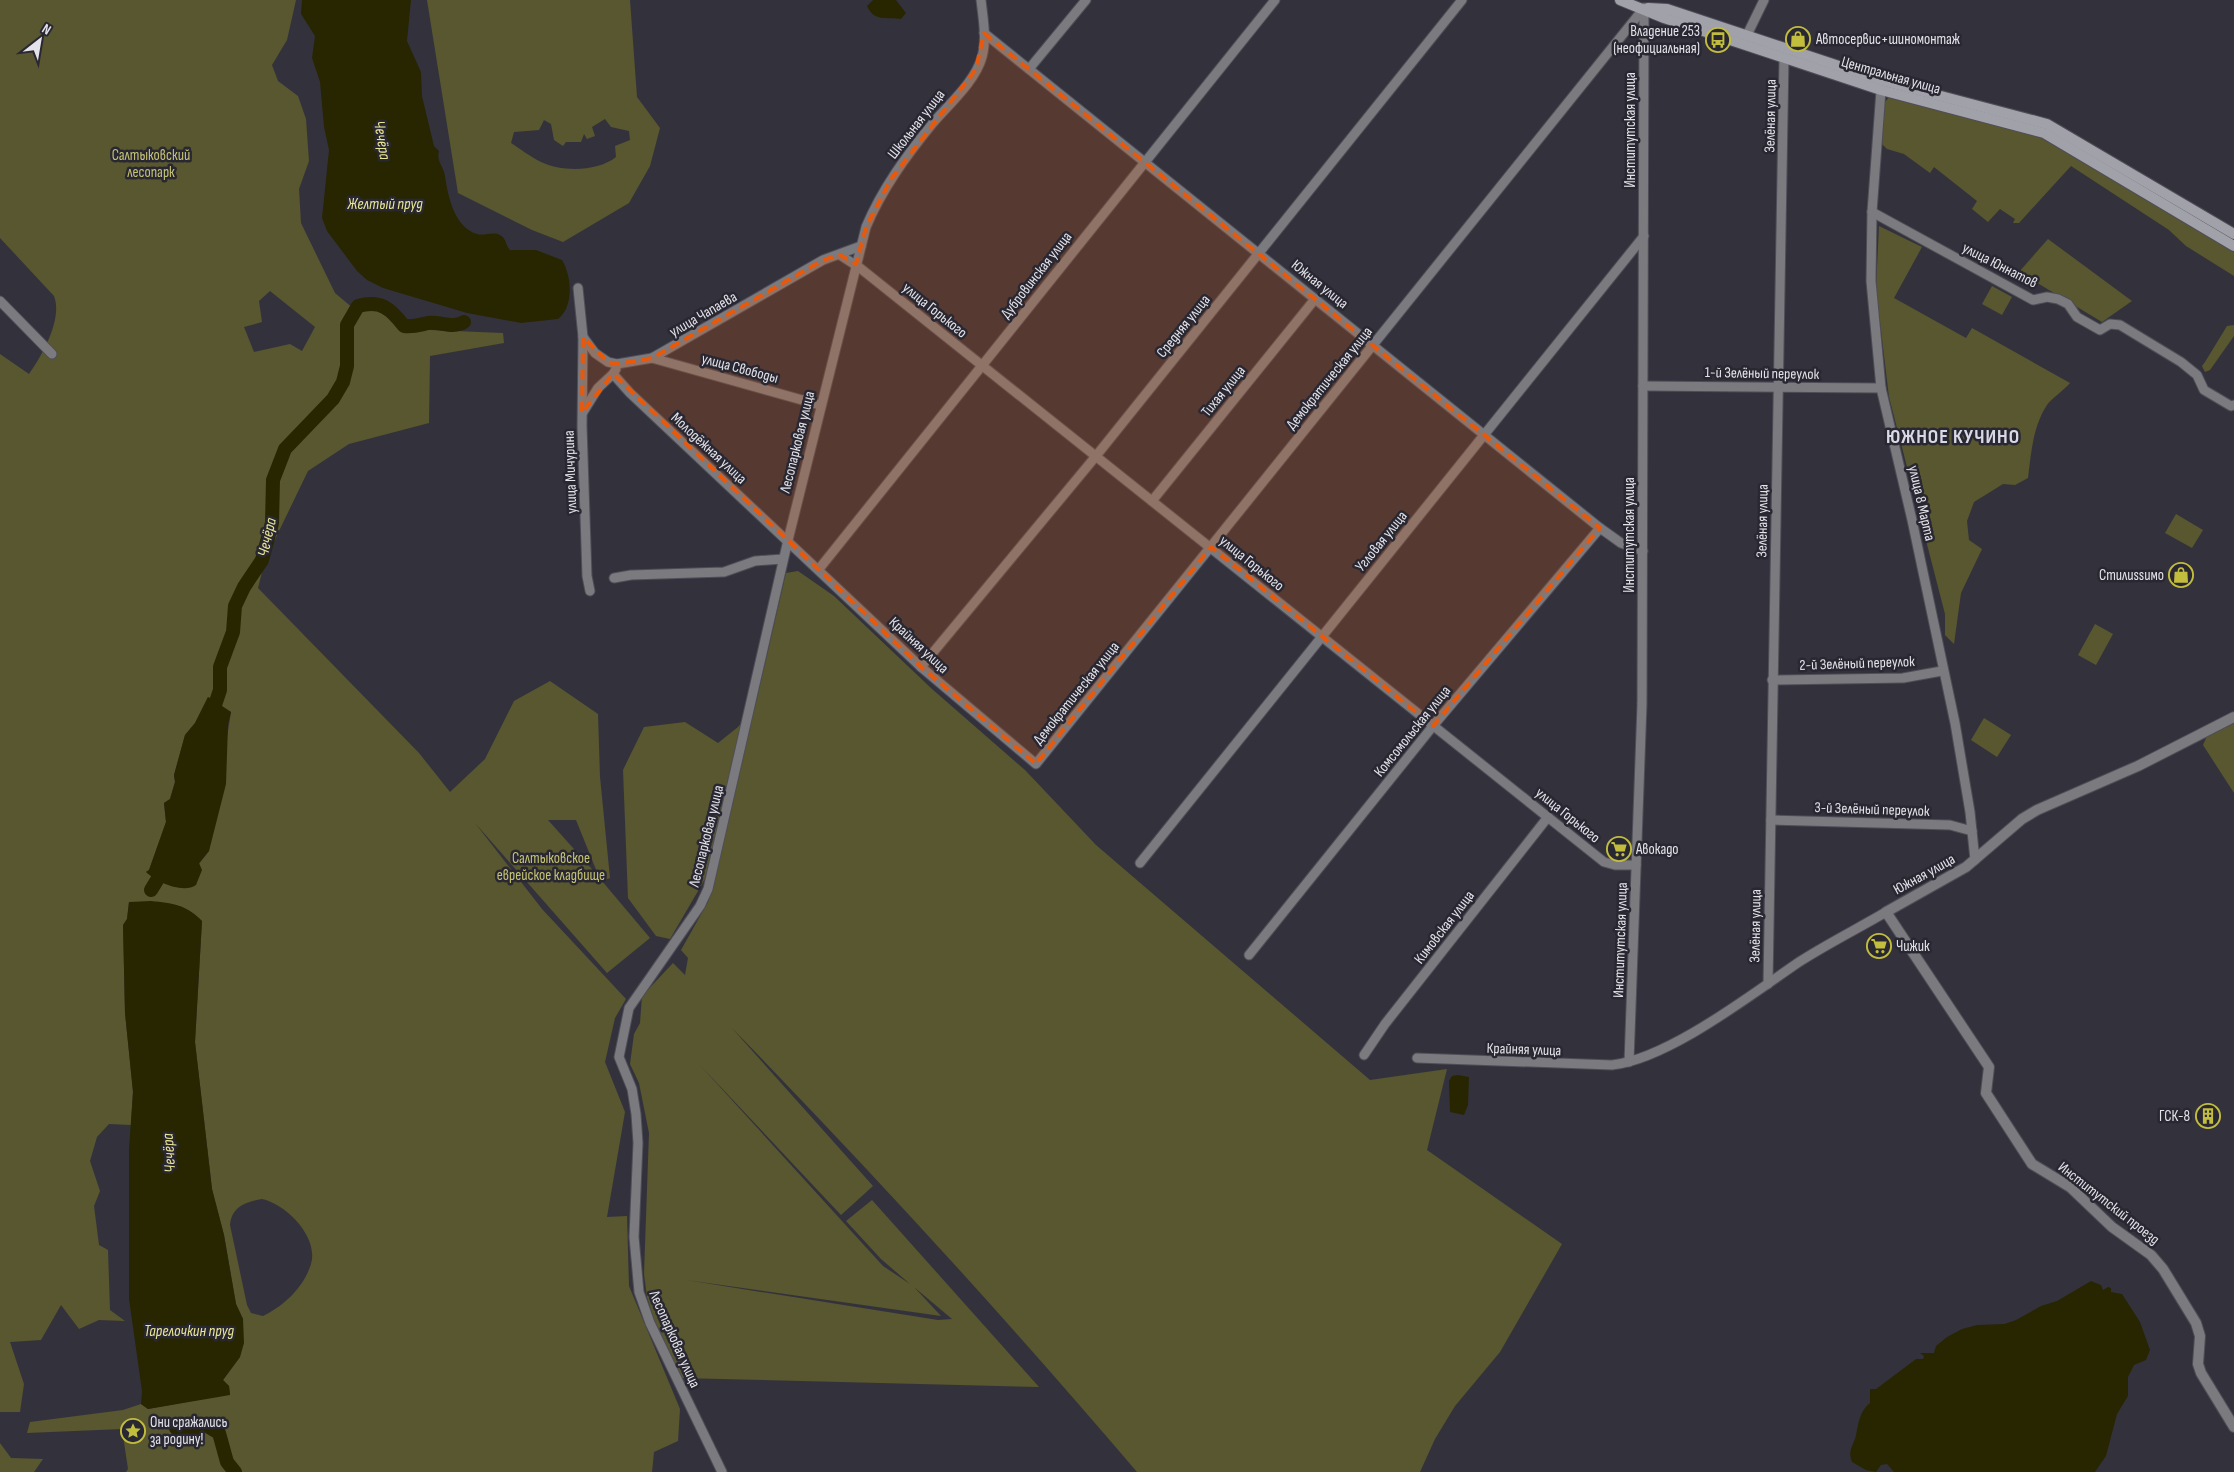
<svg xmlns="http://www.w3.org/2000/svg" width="2234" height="1472" viewBox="0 0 2234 1472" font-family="'Sofia Sans Condensed',sans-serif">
	<rect width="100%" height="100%" fill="#33323c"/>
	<g fill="#59572f" fill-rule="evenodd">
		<path d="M0 0H296L287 40 272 65 278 81 298 96 306 119 309 161 299 189 301 223 335 293 354 309 376 310 406 329 503 333 504 343 430 356 429 423 349 444 308 471 265 560 258 588 419 753 450 792 485 759 514 701 550 681 598 714 600 777 610 878 602 881 650 938 607 973 475 823 542 909 626 999 615 1018 605 1062 625 1112 607 1217 627 1216 629 1286 680 1409 678 1441 654 1452 652 1472H126L128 1469 122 1429 27 1433 30 1422 123 1410 141 1404 148 1409 230 1394 229 1386 223 1380 240 1357 243 1319 236 1304 224 1235 212 1189 195 1042 202 921C182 899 156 903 129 902L127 919 123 925 125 1013 133 1091 131 1125 109 1124 97 1137 90 1161 100 1191 94 1206 99 1245 108 1250 110 1310 125 1321 99 1320 79 1329 61 1305 41 1340 10 1342 24 1384 20 1412H0V354L29 374C42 356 63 319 54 296L0 238ZM270 291 315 327 302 351 290 344 254 352 244 327 262 322 259 301ZM208 697 231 712 209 851 199 864 146 872 149 870 166 822 164 803 170 799 175 782 174 775 185 735 195 723ZM548 820H576L599 877ZM262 1199C286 1204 319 1237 311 1264 304 1287 284 1306 263 1316L251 1313 247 1305 230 1225C232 1206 246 1202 262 1199Z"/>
		<path d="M427 0H630L637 97 660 128 650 166 629 203 563 242 532 230 458 193ZM605 119 611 127 629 131 630 140 615 146 616 157C597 172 562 172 541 162 531 157 520 149 511 143L514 132 539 130 544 120 551 124 554 140 563 146 566 142H581L584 134 587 139 595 136 592 127Z"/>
		<path d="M1889 97 2028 129 2234 248V276L2186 246 2169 230 2071 166 2019 223H2013L2015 219 2000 209 1988 222 1972 209 1977 201 1934 167 1930 173 1904 154 1887 149 1882 144 1885 102Z"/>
		<path d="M1879 226 1922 247 1894 298 1966 338 1972 328 2070 383C2064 390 2051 399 2047 405 2033 426 2031 453 2028 478L2015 485 2003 484 1974 502 1967 521 1969 540 1982 549 1961 593 1954 644 1945 635V614L1889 397 1876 289Z"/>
		<path d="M2048 239 2132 301 2102 322 2019 272Z"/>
		<path d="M1992 286 2012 297 2002 315 1982 304Z"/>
		<path d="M2234 325V336L2210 370 2205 372 2202 366 2205 362 2227 326Z"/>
		<path d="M2176 514 2203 530 2192 548 2165 533Z"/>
		<path d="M798 571 834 596 932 689 1025 770 1096 845 1370 1080 1447 1069 1427 1150 1562 1244 1500 1352 1455 1406 1435 1439 1420 1472H1137C1007 1319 871 1171 731 1027L873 1186 841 1215 699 1064 883 1266 910 1284 881 1259 846 1221 872 1200 1039 1387 680 1378 656 1326 647 1297 644 1274 649 1133 639 1083 630 1064 634 1034 640 1023 642 996 673 963 685 975 688 958 681 950 708 902 713 884 705 879 670 939 656 936 628 898 623 770 644 727 685 722 718 743 738 727 755 707 786 573ZM686 1280 941 1316 914 1287 952 1319 938 1320Z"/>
		<path d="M2095 624 2113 634 2096 665 2078 655Z"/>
		<path d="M1984 718 2011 735 1997 757 1971 740Z"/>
		<path d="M2234 723V793L2203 745 2207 736Z"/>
		<path d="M0 1443 11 1458 43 1459 34 1472H0Z"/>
	</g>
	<g fill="#282600">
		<path d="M302 0H411L407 41 421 72 422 96 434 146 439 151C436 161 444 167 445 176 448 196 454 227 477 234 485 236 493 231 500 235 507 239 505 245 510 250H536L562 260C572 276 574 307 558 319L521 323 467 313 383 288 367 280 357 271 327 231 322 218 329 150 324 127 320 82 312 58 315 36 301 14Z"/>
		<path d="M873 0H896L906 13 901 19C886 17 874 22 867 6Z"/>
		<path d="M208 697 231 712 228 725 226 784 209 851 199 863 202 870 196 885C183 894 156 882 146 872L149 870 166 822 164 803 170 799 175 782 174 775 185 735 195 723Z"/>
		<path d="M151 901C172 903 187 905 202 921L195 1042 212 1189 224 1235 236 1304 243 1319 244 1343 240 1357 223 1380 229 1386 230 1395 148 1409 141 1404 142 1391 129 1299V1149L133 1092 125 1013 123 925 127 919 129 902Z"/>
		<path d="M1458 1075 1469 1077 1468 1105 1464 1115 1450 1112 1449 1081 1452 1076Z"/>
		<path d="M2091 1281 2101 1285 2103 1290 2108 1287 2111 1288V1292L2122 1294 2140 1322 2150 1350 2146 1360 2134 1365 2128 1377V1396L2117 1414 2106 1456 2095 1472H1894L1887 1464 1881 1465 1876 1472 1866 1470 1852 1462C1847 1450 1854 1445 1856 1435 1858 1424 1860 1410 1870 1403V1389H1876L1916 1359H1923L1924 1356 1920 1353H1934L1936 1346 1947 1337 1962 1329 1977 1325 2004 1324 2016 1320 2041 1306 2057 1301Z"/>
	</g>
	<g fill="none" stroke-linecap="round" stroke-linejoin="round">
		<g stroke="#282600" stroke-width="14">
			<path d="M210 720 220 690V667L233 632 235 606 244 587 262 560 272 523 273 480 285 449 333 399 343 382 347 366V325L358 306C381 300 390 308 404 326 414 327 419 325 428 323 440 321 452 329 464 322"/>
			<path d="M151 890 165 867"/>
			<path d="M176 1425V1428L182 1434 204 1424 219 1433 227 1462 235 1472"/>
		</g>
		<defs>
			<g id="minor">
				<path d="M984 33 1600 528 1621 543 1643 551"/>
				<path d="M1747 35 1764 0"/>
				<path d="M1029 69 1086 0"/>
				<path d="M1881 90 1872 212 1871 281 1881 388 1912 520 1955 723 1970 812 1975 860"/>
				<path d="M1872 212 2033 300 2047 297 2058 299 2068 304 2077 317 2100 330 2110 324 2120 325 2181 362 2197 375 2204 390 2231 406 2234 405"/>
				<path d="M840 255 860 268 1604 862 1615 865H1636"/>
				<path d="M578 288 583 337 582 426 587 576 590 591"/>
				<path d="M0 301 52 354"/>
				<path d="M583 337 595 353 608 362 617 364 652 358 823 260 861 246"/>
				<path d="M652 358 820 405"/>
				<path d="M613 374 630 393 921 667 1036 764 1644 8"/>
				<path d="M1643 386 1881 388"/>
				<path d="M583 412 598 388 613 374 616 369"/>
				<path d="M1152 501 1315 299"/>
				<path d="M819 569 1275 0"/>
				<path d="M614 578 631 575 724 572 755 561 783 559"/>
				<path d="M921 667 1096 456 1462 0"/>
				<path d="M1772 680 1903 678 1942 671"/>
				<path d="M1771 820 1950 825 1972 831"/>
				<path d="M1140 863 1644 236"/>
				<path d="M1249 955 1433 726 1600 528"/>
				<path d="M1768 984 1784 58"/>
				<path d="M1364 1055 1385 1024 1548 817"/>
				<path d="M1417 1058 1612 1065C1668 1059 1752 994 1799 962 1827 944 1857 929 1886 912"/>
				<path d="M1629 1062 1642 704 1644 8"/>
				<path d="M722 1472 650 1323 639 1292 634 1237 638 1143 636 1114 632 1089 619 1057 629 1008 700 906 708 889 788 540 866 227C882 189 906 156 932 124 948 105 975 82 982 57 987 39 983 18 981 0"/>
			</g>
			<path id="tertiary" d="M2234 717 2138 766 2037 810 2022 819 1966 867 1886 912 1989 1067 1986 1093 2032 1164 2070 1187 2112 1227 2151 1255 2163 1269 2196 1323 2200 1336 2198 1364 2201 1373 2234 1427"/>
			<g id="secondary">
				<path d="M1620 0 1664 18 1881 90 2044 133 2234 246"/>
				<path d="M1648 8 1667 9 1884 81 2047 124 2234 234"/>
			</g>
		</defs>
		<use href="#minor" stroke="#4f4e58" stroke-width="11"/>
		<use href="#tertiary" stroke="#4f4e58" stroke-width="12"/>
		<use href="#secondary" stroke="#4f4e58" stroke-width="12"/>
		<use href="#minor" stroke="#7a7a7f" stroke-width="9"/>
		<use href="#tertiary" stroke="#7a7a7f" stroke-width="10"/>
		<use href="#secondary" stroke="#a1a1a9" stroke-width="10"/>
	</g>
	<path fill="#e8590c" fill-opacity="0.2" stroke="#e8590c" stroke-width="4" stroke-dasharray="10 6" stroke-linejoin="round" d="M984 33 1600 528 1433 726 1211 547 1036 764 921 667 613 374 582 413 583 337 608 362 617 364 652 358 823 260 840 255 856 264 866 227 891 179 976 69Z"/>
	<defs>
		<symbol id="shop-ring" viewBox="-11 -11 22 22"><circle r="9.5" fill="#292832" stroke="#c3bd3e" stroke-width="1.5"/><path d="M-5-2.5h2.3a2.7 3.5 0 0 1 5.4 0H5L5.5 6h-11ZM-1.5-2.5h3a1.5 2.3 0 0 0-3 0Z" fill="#c3bd3e"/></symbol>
		<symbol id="bus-ring" viewBox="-11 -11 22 22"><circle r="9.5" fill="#292832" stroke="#c3bd3e" stroke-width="1.5"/><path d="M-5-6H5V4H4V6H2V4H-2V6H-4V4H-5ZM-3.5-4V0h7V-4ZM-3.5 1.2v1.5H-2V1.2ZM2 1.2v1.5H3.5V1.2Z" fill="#c3bd3e"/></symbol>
		<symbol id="supermarket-ring" viewBox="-11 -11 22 22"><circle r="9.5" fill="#292832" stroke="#c3bd3e" stroke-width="1.5"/><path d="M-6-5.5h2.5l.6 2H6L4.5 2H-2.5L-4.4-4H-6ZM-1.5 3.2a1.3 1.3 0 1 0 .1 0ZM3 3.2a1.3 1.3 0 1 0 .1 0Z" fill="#c3bd3e"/></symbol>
		<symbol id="building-ring" viewBox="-11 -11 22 22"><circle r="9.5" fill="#292832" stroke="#c3bd3e" stroke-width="1.5"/><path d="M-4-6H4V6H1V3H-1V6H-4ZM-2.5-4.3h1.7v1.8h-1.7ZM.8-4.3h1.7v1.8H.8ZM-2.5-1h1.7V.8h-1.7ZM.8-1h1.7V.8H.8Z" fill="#c3bd3e"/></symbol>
		<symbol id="sight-ring" viewBox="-11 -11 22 22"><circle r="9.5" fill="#292832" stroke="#c3bd3e" stroke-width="1.5"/><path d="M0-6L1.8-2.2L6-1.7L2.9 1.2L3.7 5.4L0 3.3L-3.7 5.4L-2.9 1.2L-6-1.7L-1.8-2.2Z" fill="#c3bd3e"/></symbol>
	</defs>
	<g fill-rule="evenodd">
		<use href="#shop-ring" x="1784" y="25" width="28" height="28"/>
		<use href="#bus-ring" x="1704" y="26" width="28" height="28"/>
		<use href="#shop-ring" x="2167" y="561" width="28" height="28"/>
		<use href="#supermarket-ring" x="1605" y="835" width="28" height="28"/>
		<use href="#supermarket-ring" x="1865" y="932" width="28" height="28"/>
		<use href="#building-ring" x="2194" y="1102" width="28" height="28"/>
		<use href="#sight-ring" x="119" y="1417" width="28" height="28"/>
	</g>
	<g text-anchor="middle" stroke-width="5" stroke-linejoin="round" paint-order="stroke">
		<g font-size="15" fill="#e4e3ea" stroke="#292832" text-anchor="start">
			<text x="1700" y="36" text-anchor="end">Владение 253<tspan x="1700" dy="17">(неофициальная)</tspan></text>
			<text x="1816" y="44">Автосервис+шиномонтаж</text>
			<text x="2164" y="580" text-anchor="end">Стилиssимо</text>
			<text x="1636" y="854">Авокадо</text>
			<text x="1896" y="951">Чижик</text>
			<text x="2190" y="1121" text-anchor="end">ГСК-8</text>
			<text x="150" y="1427">Они сражались<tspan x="150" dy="17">за родину!</tspan></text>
		</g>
		<g font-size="15" fill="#e4e3ea" stroke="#292832">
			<text transform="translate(1891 75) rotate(16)" y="5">Центральная улица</text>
			<text transform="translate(1770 116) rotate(-89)" y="5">Зелёная улица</text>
			<text transform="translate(916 124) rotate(-52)" y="5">Школьная улица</text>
			<text transform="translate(1630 130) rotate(-90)" y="5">Институтская улица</text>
			<text transform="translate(2000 265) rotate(27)" y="5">улица Юннатов</text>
			<text transform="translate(1036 275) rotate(-52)" y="5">Дубровинская улица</text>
			<text transform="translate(1320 284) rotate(39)" y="5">Южная улица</text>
			<text transform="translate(935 310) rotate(39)" y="5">улица Горького</text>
			<text transform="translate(703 314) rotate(-30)" y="5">улица Чапаева</text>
			<text transform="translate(1183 326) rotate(-51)" y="5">Средняя улица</text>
			<text transform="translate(740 368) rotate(15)" y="5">улица Свободы</text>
			<text transform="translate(1762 373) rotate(1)" y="5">1-й Зелёный переулок</text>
			<text transform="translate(1329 378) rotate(-51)" y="5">Демократическая улица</text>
			<text transform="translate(1223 391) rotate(-51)" y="5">Тихая улица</text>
			<text transform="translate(797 442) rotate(-76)" y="5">Лесопарковая улица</text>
			<text transform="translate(709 448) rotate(43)" y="5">Молодёжная улица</text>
			<text transform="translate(570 472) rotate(-92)" y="5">улица Мичурина</text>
			<text transform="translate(1922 503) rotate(77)" y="5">улица 8 Марта</text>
			<text transform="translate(1762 521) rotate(-89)" y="5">Зелёная улица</text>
			<text transform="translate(1629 535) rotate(-90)" y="5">Институтская улица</text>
			<text transform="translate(1381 541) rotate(-51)" y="5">Угловая улица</text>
			<text transform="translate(1252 563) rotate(39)" y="5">улица Горького</text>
			<text transform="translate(919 645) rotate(43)" y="5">Крайняя улица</text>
			<text transform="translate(1857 663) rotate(-2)" y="5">2-й Зелёный переулок</text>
			<text transform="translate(1076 693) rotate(-51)" y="5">Демократическая улица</text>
			<text transform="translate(1412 731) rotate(-51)" y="5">Комсомольская улица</text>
			<text transform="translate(1872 809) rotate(2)" y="5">3-й Зелёный переулок</text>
			<text transform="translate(1568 815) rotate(39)" y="5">улица Горького</text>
			<text transform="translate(706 836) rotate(-76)" y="5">Лесопарковая улица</text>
			<text transform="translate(1924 874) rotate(-29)" y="5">Южная улица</text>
			<text transform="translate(1755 926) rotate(-89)" y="5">Зелёная улица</text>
			<text transform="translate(1444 927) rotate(-52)" y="5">Кимовская улица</text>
			<text transform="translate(1620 940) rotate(-88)" y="5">Институтская улица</text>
			<text transform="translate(1524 1049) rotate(2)" y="5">Крайняя улица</text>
			<text transform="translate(2109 1203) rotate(38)" y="5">Институтский проезд</text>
			<text transform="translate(675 1339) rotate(66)" y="5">Лесопарковая улица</text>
		</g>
		<g font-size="15" fill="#c6c373" stroke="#292832">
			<text x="151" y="160">Салтыковский<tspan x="151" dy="17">лесопарк</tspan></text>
			<text x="551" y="863">Салтыковское<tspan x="551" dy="17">еврейское кладбище</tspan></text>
		</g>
		<g font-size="16" font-style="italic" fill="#e9e695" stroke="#292832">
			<text transform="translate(383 140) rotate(81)" y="6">Чечёра</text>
			<text x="385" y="209">Желтый пруд</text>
			<text transform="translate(266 537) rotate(-77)" y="6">Чечёра</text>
			<text transform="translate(168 1153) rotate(-94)" y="6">Чечёра</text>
			<text x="189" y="1336">Тарелочкин пруд</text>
		</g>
		<g font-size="20" font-weight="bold" letter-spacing="1" fill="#d9d8e5" stroke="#292832">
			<text x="1953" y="443">ЮЖНОЕ КУЧИНО</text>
		</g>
	</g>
	<g transform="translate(40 40) rotate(31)" stroke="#292832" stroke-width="4" paint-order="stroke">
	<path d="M0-4L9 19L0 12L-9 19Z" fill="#e4e3ea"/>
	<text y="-8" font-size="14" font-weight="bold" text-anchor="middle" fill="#e4e3ea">N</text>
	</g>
</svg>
